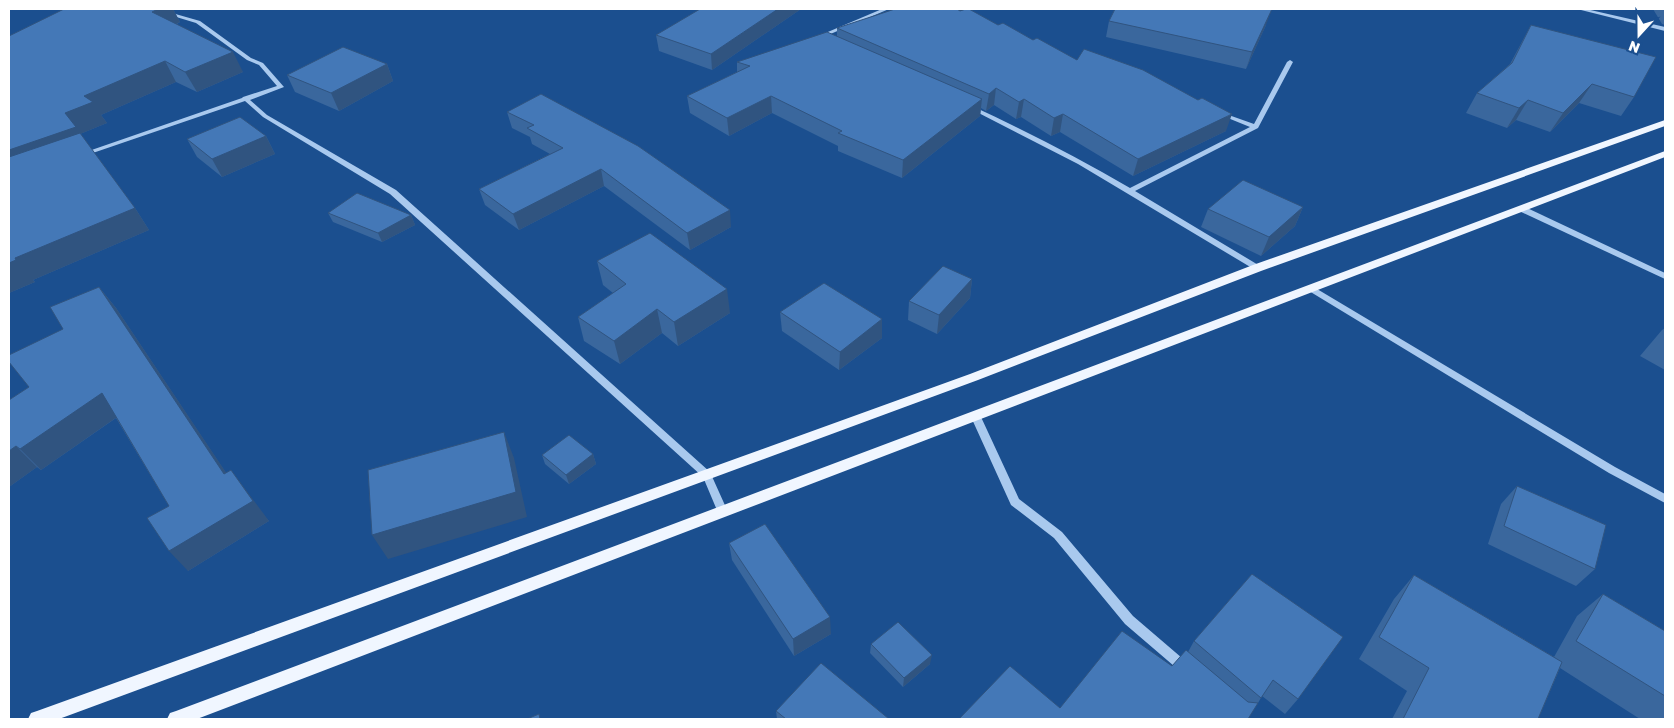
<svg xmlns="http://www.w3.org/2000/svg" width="1674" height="728" viewBox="0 0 1674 728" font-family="'Golos Text',sans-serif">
	<rect width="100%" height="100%" fill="#1b4f8f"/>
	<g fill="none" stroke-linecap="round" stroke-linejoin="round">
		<g fill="#a9c9ee" fill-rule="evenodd">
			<path d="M150 9H158L200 21 251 58 263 63 284 87 250 100 267 115 396 190 710 472 728 512 727 515 723 516 719 515 703 477 390 194 263 117 245 101 84 156H80V154L242 98 243 97 277 86 259 65 247 60 196 23Z"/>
			<path d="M882 9H889L821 38 816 37Z"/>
			<path d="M1577 9H1586L1665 27V31Z"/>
			<path d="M1290 60 1293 62 1258 128 1135 191 1260 266 1261 268 1257 271 1078 164 967 107 972 106C1026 131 1079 158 1130 188L1250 127 1218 114 1219 113H1223L1254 124 1287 62Z"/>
			<path d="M1519 207H1525L1665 273V279L1519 211Z"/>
			<path d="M1312 286 1615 467 1665 494V503L1609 473 1309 291 1308 289 1309 287Z"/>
			<path d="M976 413 979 415 981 417 1019 499 1062 532 1133 616 1189 664 1191 668 1189 672 1185 673 1181 672 1125 624 1054 538 1011 505 971 417 973 415Z"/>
		</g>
		<g fill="#f0f6ff" fill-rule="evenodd">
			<path d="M1665 120V126L1261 271 978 380 59 719H28L31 713 37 711 970 374 1253 265Z"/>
			<path d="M1665 151V157L197 719H167L170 713 176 711Z"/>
		</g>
	</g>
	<g fill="#3a679d">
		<path d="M64 9H173L180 22 177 24 243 72 197 92 176 82 101 115 107 123 80 134 135 208 149 230 33 280 35 282 9 293Z"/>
		<path d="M801 9 712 70 659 51 656 35Z"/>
		<path d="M1653 9H1665V25L1662 24Z"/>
		<path d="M960 11 998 25 1033 40 1226 131 1133 176 1060 132 1051 136 1021 117 1016 119 994 105 986 111 981 108 980 116 902 178 838 151V146L772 113 729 136 690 113 687 96 737 72V62L837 36V28Z"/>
		<path d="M1109 21 1266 25 1246 69 1106 37Z"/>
		<path d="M1531 25 1634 97 1621 116 1579 103 1550 132 1516 120 1507 128 1466 113 1477 93 1510 64Z"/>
		<path d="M387 64 393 81 339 111 295 92 287 75Z"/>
		<path d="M541 94 731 227 690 250 604 186 519 230 485 205 479 189 550 154 532 144 530 137 512 128 507 112Z"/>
		<path d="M266 136 275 154 222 177 197 157 187 139Z"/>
		<path d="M1303 207 1295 226 1261 256 1201 227 1208 209Z"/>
		<path d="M328 213 411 215 415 225 382 242 333 222Z"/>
		<path d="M597 261 730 313 678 346 662 333 620 364 584 341 578 317 613 293 603 285Z"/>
		<path d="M972 279 970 298 937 334 908 320 909 301Z"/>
		<path d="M99 287 116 308 226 473 269 521 188 571 169 506 116 418 41 470 37 467 9 487V400L29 387 63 329Z"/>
		<path d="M780 312 882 319V338L839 370 782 331Z"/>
		<path d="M1665 328V370L1640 356 1662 330Z"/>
		<path d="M593 454 596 464 569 484 545 464 542 455Z"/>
		<path d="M1517 486 1595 569 1576 586 1488 544 1501 504Z"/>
		<path d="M729 543 831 634 794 656 732 560Z"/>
		<path d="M1252 574 1298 699 1285 714 1262 696 1258 703 1060 708 1172 666 1188 652 1194 641Z"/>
		<path d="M1414 575 1554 657 1577 616 1603 594 1665 631V719H1640L1560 668 1538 719H1392L1407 691 1359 659 1394 599Z"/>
		<path d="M871 644 930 664 903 687 870 653Z"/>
		<path d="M776 711 889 719H777Z"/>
	</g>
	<g fill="#305480">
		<path d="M158 9H173L180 22 162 31 152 12Z"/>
		<path d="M778 9H801L712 70 711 54Z"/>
		<path d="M1272 9 1266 25 1246 69 1252 52Z"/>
		<path d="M233 52 243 72 197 92 185 72Z"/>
		<path d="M165 61 176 82 101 115 107 123 80 134 9 176V150L65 113 84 96Z"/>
		<path d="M387 64 393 81 339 111 331 93Z"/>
		<path d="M1592 84 1579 103 1550 132 1563 113Z"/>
		<path d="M996 88 994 105 986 111 989 94Z"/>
		<path d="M771 96 772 113 729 136 727 118Z"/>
		<path d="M982 99 980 116 902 178 903 160Z"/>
		<path d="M1024 99 1021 117 1016 119 1019 102Z"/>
		<path d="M1528 100 1516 120 1507 128 1519 108Z"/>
		<path d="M1063 114 1060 132 1051 136 1054 118Z"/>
		<path d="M1232 114 1226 131 1133 176 1138 159Z"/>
		<path d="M266 136 275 154 222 177 212 159Z"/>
		<path d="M601 169 604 186 519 230 513 214Z"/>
		<path d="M1303 207 1295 226 1261 256 1269 237Z"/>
		<path d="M135 208 149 230 33 280 35 282 9 293V263L15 258Z"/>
		<path d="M730 210 731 227 690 250 687 233Z"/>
		<path d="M411 215 415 225 382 242 378 233Z"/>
		<path d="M972 279 970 298 937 334 939 315Z"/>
		<path d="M99 287 116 308 241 495 224 474Z"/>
		<path d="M727 289 730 313 678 346 674 322Z"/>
		<path d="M657 309 662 333 620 364 614 341Z"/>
		<path d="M882 319V338L839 370 840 352Z"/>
		<path d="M102 393 120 415 41 470 20 449Z"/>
		<path d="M504 432 514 458 527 517 388 559 372 535Z"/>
		<path d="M16 446 37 467 9 487V451Z"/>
		<path d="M593 454 596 464 569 484 566 475Z"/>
		<path d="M231 470 269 521 188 571 169 551Z"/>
		<path d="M830 617 831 634 794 656 793 639Z"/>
		<path d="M932 655 930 664 903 687 904 678Z"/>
	</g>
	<g fill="#4478b7" stroke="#305480">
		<path d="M64 9H158L152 12 233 52 185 72 165 61 84 96 93 102 65 113 76 127 9 150V36Z"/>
		<path d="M700 9H778L711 54 656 35Z"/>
		<path d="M895 9H957L960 11 966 9H969L998 25 1003 23 1033 40 1037 38 1077 60 1084 49 1143 70 1198 100 1202 98 1232 114 1138 159 1063 114 1054 118 1024 99 1019 102 996 88 989 94 837 28Z"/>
		<path d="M1115 9H1272L1252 52 1109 21Z"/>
		<path d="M1531 25 1656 57 1634 97 1592 84 1563 113 1528 100 1519 108 1477 93 1512 63Z"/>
		<path d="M827 32 982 99 903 160 838 133 842 131 771 96 727 118 687 96 750 66 737 62Z"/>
		<path d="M343 47 387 64 331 93 287 75Z"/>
		<path d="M541 94 638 146 730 210 687 233 601 169 513 214 479 189 563 148 527 128 534 125 507 112Z"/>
		<path d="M240 117 266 136 212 159 187 139Z"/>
		<path d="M80 133 135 208 15 258 16 260 9 263V157Z"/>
		<path d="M1243 180 1303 207 1269 237 1208 209Z"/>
		<path d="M357 193 411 215 378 233 328 213Z"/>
		<path d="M650 233 727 289 674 322 657 309 614 341 578 317 626 284 597 261Z"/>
		<path d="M943 266 972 279 939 315 909 301Z"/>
		<path d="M824 283 882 319 840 352 780 312Z"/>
		<path d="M99 287 224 474 231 470 253 501 169 551 147 518 169 506 102 393 20 449 16 446 9 451V400L29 387 9 362V355L63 329 50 307Z"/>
		<path d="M504 432 516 492 372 535 368 470Z"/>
		<path d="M569 435 593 454 566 475 542 455Z"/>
		<path d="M1517 486 1606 525 1595 569 1504 526Z"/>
		<path d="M765 524 830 617 793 639 729 543Z"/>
		<path d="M1252 574 1343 637 1298 699 1273 680 1261 698 1194 641Z"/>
		<path d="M1414 575 1562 662 1538 719H1403L1429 668 1379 637Z"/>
		<path d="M1603 594 1665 631V696L1576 641Z"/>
		<path d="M898 622 932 655 904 678 871 644Z"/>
		<path d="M1122 631 1172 666 1186 650 1248 702 1258 703 1248 719H959L1010 666 1060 708Z"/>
		<path d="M821 663 889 719H786L776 711Z"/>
		<path d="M539 714 540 719H527Z"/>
	</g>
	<rect width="1674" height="728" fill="none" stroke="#ffffff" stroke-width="20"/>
	<g transform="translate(1639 35) rotate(201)" stroke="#1b4f8f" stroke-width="4" paint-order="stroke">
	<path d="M0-4L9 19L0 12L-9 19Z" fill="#ffffff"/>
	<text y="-8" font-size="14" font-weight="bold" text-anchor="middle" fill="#ffffff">N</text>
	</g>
</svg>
